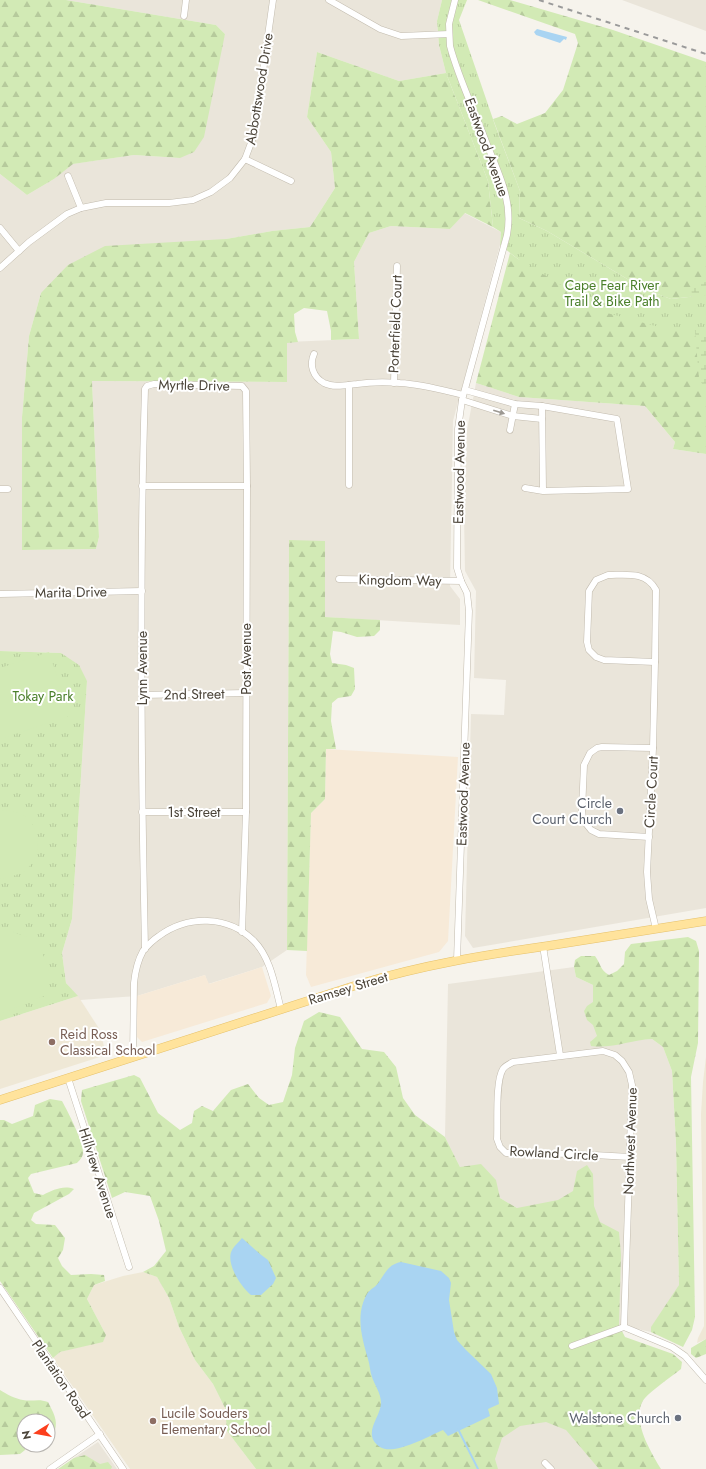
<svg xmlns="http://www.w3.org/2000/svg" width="706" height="1469" viewBox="0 0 706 1469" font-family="Jost,sans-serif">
	<defs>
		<pattern id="forest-firs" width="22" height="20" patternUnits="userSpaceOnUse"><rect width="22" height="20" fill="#d2eab5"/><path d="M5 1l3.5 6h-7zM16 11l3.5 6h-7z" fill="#b6ca9c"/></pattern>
		<pattern id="wetland-marsh" width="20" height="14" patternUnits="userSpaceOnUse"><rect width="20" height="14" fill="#d2eab5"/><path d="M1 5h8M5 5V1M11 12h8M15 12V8" fill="none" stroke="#b6ca9c"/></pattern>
		<pattern id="park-tufts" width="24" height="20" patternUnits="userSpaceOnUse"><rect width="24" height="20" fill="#d2eab5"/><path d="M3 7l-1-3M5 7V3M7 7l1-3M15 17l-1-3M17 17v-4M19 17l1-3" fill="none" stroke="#b6ca9c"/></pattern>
	</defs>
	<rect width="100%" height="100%" fill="#f6f3ec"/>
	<g fill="#eae5da">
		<path d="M66 0H442L437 21 439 45 446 73 399 81 317 52 307 117 331 152 335 188 310 227 272 231 226 239 41 293 29 336 22 417V550L96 549 99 537 92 381 287 382V342L359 339 354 262 369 233 391 226 450 229 464 213 501 232 500 245 453 421 450 586 460 599V625L325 617V541H289L287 950 262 967 208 984 205 975 137 996 80 1000 66 983 62 953 72 919 87 681 61 653 0 651V174L27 195 54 179 72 164 134 155 180 158 225 34 216 25Z"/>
		<path d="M622 0H706V31Z"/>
		<path d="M476 383 519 397 645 406 675 442 673 449 706 454V908L473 948 465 936 471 714 504 715 506 680 474 678 476 591 465 571 464 514 467 430Z"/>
		<path d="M574 967 576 977 593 985 597 1037 591 1041 652 1039 663 1047 672 1071 676 1143 679 1285 669 1339 651 1332 619 1325 582 1337 517 1208 500 1198 460 1167 445 1137 448 984Z"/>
		<path d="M559 1412 601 1469H471L449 1444Z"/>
		<path d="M98 1442 117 1469H60L74 1458Z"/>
	</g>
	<g fill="#f7ead8">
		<path d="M326 749 458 757 448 941 439 952 311 987 306 975 311 813 325 799Z"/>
		<path d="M262 967 271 996 267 1003 142 1042 137 1037V996L205 975 209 984Z"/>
	</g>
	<g fill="#efe8d6">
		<path d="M78 996 100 1030 106 1055 0 1089V1021Z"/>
		<path d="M706 1057V1339L697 1343 698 1338 704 1326V1319L701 1114 703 1082Z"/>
		<path d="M143 1272 157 1277 169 1298 179 1327 195 1360 213 1384 225 1408 227 1431 256 1469H130L53 1358 60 1352 103 1341 106 1335 87 1299 94 1285 123 1276Z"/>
	</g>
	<g fill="url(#forest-firs)">
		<path d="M0 0H66L216 25 225 34 204 137 194 152 180 158 134 155 73 164 54 179 27 195 0 174Z"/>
		<path d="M478 0H510L613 30 706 62V295L671 299 644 289 547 231 519 218 520 191 493 119 502 116 517 124 545 113 563 90 578 43 575 34Z"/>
		<path d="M317 52 399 81 446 73 488 181 493 227 465 213 450 229 391 226 369 233 354 262 359 339 331 340V331L327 311 304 308 294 314 295 332 298 342 287 343V382L92 381 99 537 96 549 22 550V417L29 336 41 293 68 265 105 246 226 239 272 231 310 227 335 188 331 152 307 117Z"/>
		<path d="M510 253 518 259 706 328V454L673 449 675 442 645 406 519 397 476 383Z"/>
		<path d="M289 540 325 541V617L380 620V630L374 636 357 637 341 632 333 631 330 654 332 663 346 665 354 668 355 689 351 696 338 698 332 703 331 721 336 749H326L325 799 311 813 307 951 287 950Z"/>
		<path d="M688 937 696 941 699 951 698 1043 691 1077 695 1317 692 1330 683 1347 651 1332V1327L679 1285 676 1143 672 1071 663 1047 652 1039C631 1040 612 1049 591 1046L590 1042 597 1036 593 1025 587 1020 584 1011 587 1006 593 1002V985L576 977 574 967 575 960 581 956H595C601 964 600 970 609 975L617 971 624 964 625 952 631 944Z"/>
		<path d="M319 1012 340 1017 362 1049 384 1052 396 1067 403 1098 415 1115 445 1137 460 1167 481 1164 496 1180 500 1198 517 1208 558 1200 573 1191 577 1171 587 1165 593 1174 594 1206 600 1222 619 1232 621 1255 619 1325 625 1337 673 1354 682 1362 681 1369C671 1377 652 1390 645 1398 629 1417 651 1452 661 1469H599L566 1430 546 1422 520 1426 502 1438 495 1459 498 1469H256L227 1431 225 1408 213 1384 195 1360 179 1327 169 1298 157 1277 143 1272 154 1266 166 1251 159 1221 150 1196 125 1192 112 1198 81 1101 82 1090 134 1075 140 1078 158 1113 180 1130 192 1123 194 1111 202 1106 213 1111 231 1090 248 1084 259 1098 269 1105 283 1102 292 1075 295 1048 304 1021Z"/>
		<path d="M50 1099 62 1101C68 1112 83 1141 83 1152 83 1157 80 1160 77 1163L31 1174 28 1178 34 1193 43 1195C53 1190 63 1185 74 1189L69 1194 34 1213 31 1220 36 1224 55 1225 65 1238 63 1250 58 1258 62 1266 71 1275 91 1274 104 1275 105 1281 94 1285 87 1299 106 1335 103 1342 60 1352 53 1358 0 1281V1120H4L12 1124 33 1116 35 1105Z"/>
		<path d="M706 1339V1354L696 1358 691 1354V1348Z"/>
		<path d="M0 1390C6 1394 16 1399 23 1400 33 1402 38 1398 48 1402 53 1412 58 1420 55 1430L48 1431V1421H24L25 1450 20 1454 0 1455Z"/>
		<path d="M85 1455 100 1464 108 1462 112 1467 111 1469H58L74 1458Z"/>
	</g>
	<path fill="url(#wetland-marsh)" d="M706 282V390L699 379 691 284Z"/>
	<g fill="url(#park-tufts)">
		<path d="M442 0H467L459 20 495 125 520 191 519 218 547 231 644 289 671 299 706 295V328L674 331 607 313 518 259 500 245 501 232 493 227 488 181 446 73 439 45 437 21Z"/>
		<path d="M0 651 61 653 79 665 87 681 72 919 62 953 66 983 78 996 0 1021Z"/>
	</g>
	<g fill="#d2eab5">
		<path d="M49 652 70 716 0 739V668Z"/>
		<path d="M0 810C8 810 14 811 21 814 42 825 43 855 26 870 20 875 8 877 0 879Z"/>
		<path d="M0 927 27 937 41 949 49 971V994L0 1014Z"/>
	</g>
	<g fill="#a9d4f2">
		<path d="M537 29 567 37 566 40 564 39 560 43 536 35 534 32Z"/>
		<path d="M242 1238 260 1254 268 1260 276 1278 273 1284 261 1295H251C241 1287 225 1263 232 1250 234 1246 239 1242 242 1238Z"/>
		<path d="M401 1262 441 1271 449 1278 451 1283 449 1300 454 1332 457 1340 466 1350 491 1374 497 1388 499 1404 488 1409 490 1416 448 1436 443 1430C429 1436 394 1456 380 1447 361 1434 381 1417 381 1403 381 1393 375 1386 372 1377 370 1372 370 1365 368 1359 362 1338 355 1315 367 1294 370 1289 376 1287 379 1282 385 1273 389 1264 401 1262Z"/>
	</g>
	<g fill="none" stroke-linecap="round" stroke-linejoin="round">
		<path stroke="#a9d4f2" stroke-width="2" d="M458 1429 478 1469"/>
		<defs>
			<g id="minor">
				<path d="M329 0 380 29 401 36 449 34"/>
				<path d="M455 0 449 24 450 46C459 80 476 114 488 147 500 176 513 203 507 235L462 400 458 429 457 568 461 581 467 593 469 611 457 960"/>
				<path d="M184 16 186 0"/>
				<path d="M245 159 291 181"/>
				<path d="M68 176 81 208"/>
				<path d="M0 228 19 251"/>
				<path d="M0 268 29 242 67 214 81 208 106 203H169L193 200 211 192 230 178 245 159 254 135 273 0"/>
				<path d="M314 354C309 365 313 377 324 383 334 388 346 385 357 384 371 382 386 382 400 383 421 384 442 390 463 395"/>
				<path d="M394 383 397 266"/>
				<path d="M349 385V485"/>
				<path d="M465 390 515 404 542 406"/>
				<path d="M462 400 513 416 542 419"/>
				<path d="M510 430 515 404"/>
				<path d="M142 486H247"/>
				<path d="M525 488 543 491 628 489 617 419 542 406 543 491"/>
				<path d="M0 489H8"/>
				<path d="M608 575C626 575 646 571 656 590L655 662 604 660 596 657 589 650 587 642 589 591 596 580Z"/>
				<path d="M339 579 461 581"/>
				<path d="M0 594 142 591"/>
				<path d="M655 662 653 748 647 872 649 899 656 929"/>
				<path d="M142 695 246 693"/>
				<path d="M142 812H246"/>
				<path d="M649 837 599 834 591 830 583 820 582 810 584 765 590 753 597 748 602 747 653 748"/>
				<path d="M543 946 560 1055"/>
				<path d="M145 949C141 762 139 576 145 389L147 386 154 384 242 386 246 391 247 486 246 812 242 932"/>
				<path d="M133 1057 134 983C135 973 138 960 143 951 147 946 153 940 159 936 188 915 228 915 254 941 271 958 275 987 281 1009"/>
				<path d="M68 1078 129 1267"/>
				<path d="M0 1288 123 1469"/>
				<path d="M624 1327 632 1085 629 1072 622 1061 615 1055 603 1051 513 1062C509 1064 505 1066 503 1069 495 1081 498 1124 497 1139L500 1147 506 1153 576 1154 630 1157"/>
				<path d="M572 1346 624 1327 672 1347 685 1356 706 1380"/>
				<path d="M545 1463 551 1469"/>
				<path d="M50 1469 100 1434"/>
			</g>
			<path id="major" d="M0 1100 360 984C422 965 484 955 547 946 600 938 653 929 706 921"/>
		</defs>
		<use href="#minor" stroke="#c2bbae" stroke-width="7"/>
		<use href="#major" stroke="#e6c16a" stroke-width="9"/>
		<use href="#minor" stroke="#fff" stroke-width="6"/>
		<use href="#major" stroke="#ffe39c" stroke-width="8"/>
		<path stroke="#9a9a9a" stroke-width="2" stroke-dasharray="5 5" stroke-linecap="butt" d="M539 0 706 54"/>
	</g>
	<defs><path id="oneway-solid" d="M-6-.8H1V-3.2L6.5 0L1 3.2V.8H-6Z"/></defs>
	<use fill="#9c9892" href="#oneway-solid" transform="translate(499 412) rotate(17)"/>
	<g fill="#6b7280" stroke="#fff" stroke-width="1.5">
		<circle cx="620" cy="811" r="4"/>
		<circle cx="678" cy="1418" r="4"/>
	</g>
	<g fill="#8d6e63" stroke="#fff" stroke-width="1.5">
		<circle cx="52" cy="1042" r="4"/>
		<circle cx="153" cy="1421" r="4"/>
	</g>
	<g text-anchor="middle" stroke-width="4" stroke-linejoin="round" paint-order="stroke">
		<g font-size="14" fill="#4b4439" stroke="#fff">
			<text transform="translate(259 89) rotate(-81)" y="5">Abbottswood Drive</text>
			<text transform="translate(487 147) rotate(70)" y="5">Eastwood Avenue</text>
			<text transform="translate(395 324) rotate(-88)" y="5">Porterfield Court</text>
			<text transform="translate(194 385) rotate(1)" y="5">Myrtle Drive</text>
			<text transform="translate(459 472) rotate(-89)" y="5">Eastwood Avenue</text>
			<text transform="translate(400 580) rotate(1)" y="5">Kingdom Way</text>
			<text transform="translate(71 592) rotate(-1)" y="5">Marita Drive</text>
			<text transform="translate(246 659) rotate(-90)" y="5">Post Avenue</text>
			<text transform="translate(142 668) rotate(-90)" y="5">Lynn Avenue</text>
			<text transform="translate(194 694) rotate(-1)" y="5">2nd Street</text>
			<text transform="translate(651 792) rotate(-87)" y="5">Circle Court</text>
			<text transform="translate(463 794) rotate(-88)" y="5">Eastwood Avenue</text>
			<text x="194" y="817">1st Street</text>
			<text transform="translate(348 988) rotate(-17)" y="5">Ramsey Street</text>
			<text transform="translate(630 1141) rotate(-88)" y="5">Northwest Avenue</text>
			<text transform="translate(554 1153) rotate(3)" y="5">Rowland Circle</text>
			<text transform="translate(98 1173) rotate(72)" y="5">Hillview Avenue</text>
			<text transform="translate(61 1379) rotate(56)" y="5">Plantation Road</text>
		</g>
		<g font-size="14" fill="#4a7f2a" stroke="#fff">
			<text x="612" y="290">Cape Fear River<tspan x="612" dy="16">Trail &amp; Bike Path</tspan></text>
			<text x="43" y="701">Tokay Park</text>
		</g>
		<g font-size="14" fill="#5b616d" stroke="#fff" text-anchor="end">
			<text x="612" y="808">Circle<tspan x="612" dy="16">Court Church</tspan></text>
			<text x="670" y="1423">Walstone Church</text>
		</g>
		<g font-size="14" fill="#785e54" stroke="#fff" text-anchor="start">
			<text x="60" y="1039">Reid Ross<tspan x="60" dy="16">Classical School</tspan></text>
			<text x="161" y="1418">Lucile Souders<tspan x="161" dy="16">Elementary School</tspan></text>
		</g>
	</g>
	<g transform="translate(36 1433) rotate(259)"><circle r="19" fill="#ffffff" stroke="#b7b4b0"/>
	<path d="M0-3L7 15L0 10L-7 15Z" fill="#fc3f1d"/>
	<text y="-6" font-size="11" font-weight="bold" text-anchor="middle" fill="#4b4439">N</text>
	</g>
</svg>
